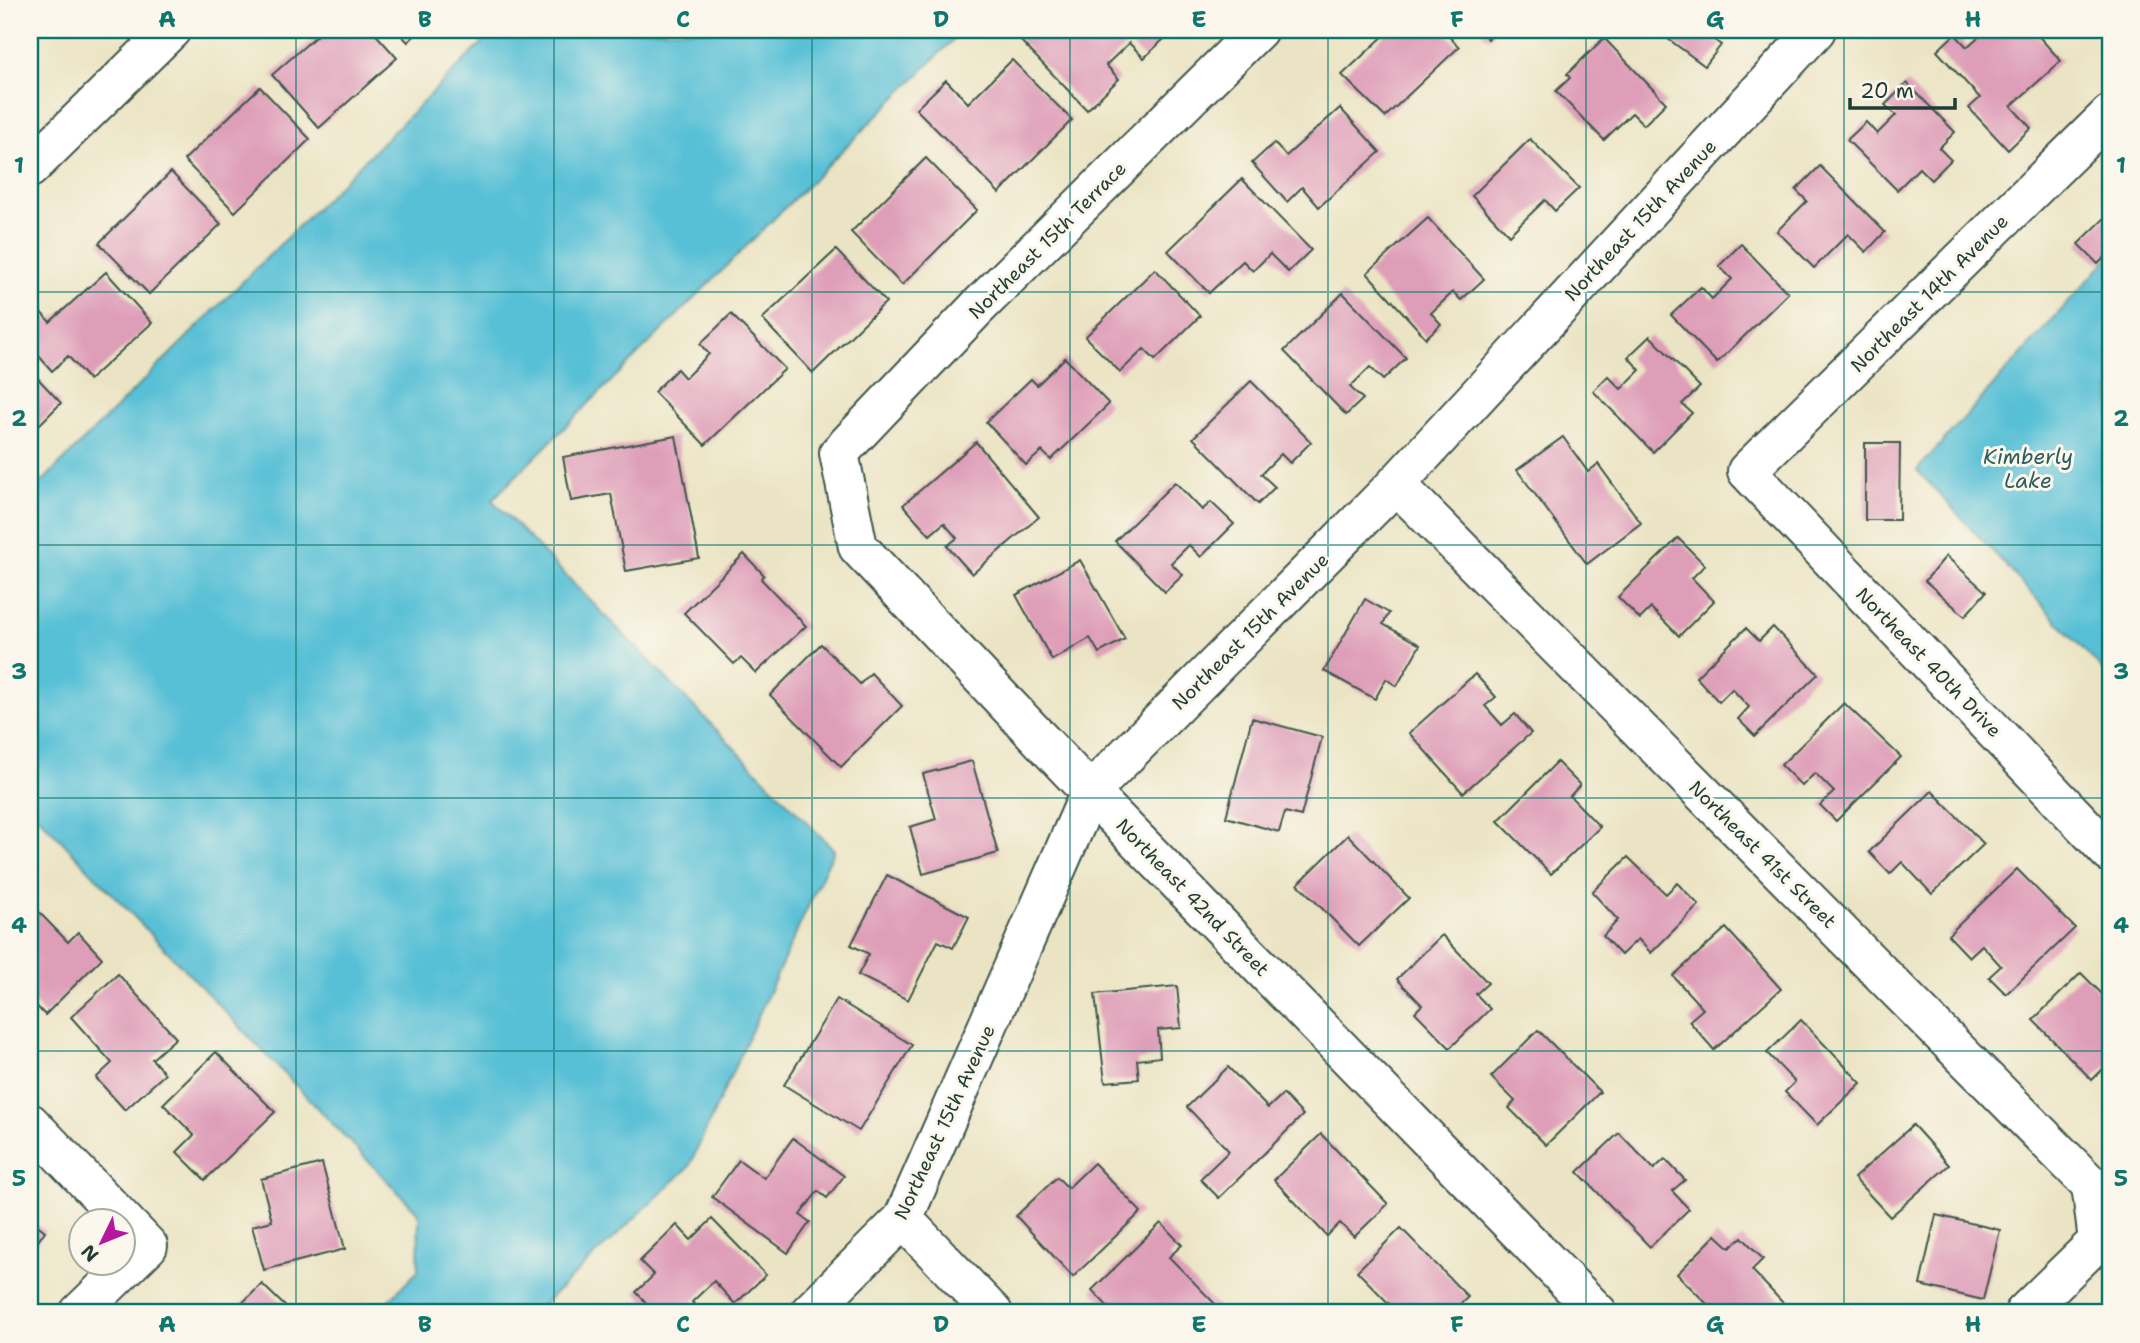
<svg xmlns="http://www.w3.org/2000/svg" width="2140" height="1343" viewBox="0 0 2140 1343" font-family="'Shantell Sans',sans-serif">
	<rect width="100%" height="100%" fill="#fbf7ec"/>
	<filter id="ink" filterUnits="userSpaceOnUse"><feTurbulence type="fractalNoise" baseFrequency=".0143" numOctaves="2"/><feDisplacementMap in="SourceGraphic" scale="14" xChannelSelector="R" yChannelSelector="G"/><feConvolveMatrix kernelMatrix="1 2 1 2 8 2 1 2 1" color-interpolation-filters="sRGB"/></filter>
	<filter id="wash" filterUnits="userSpaceOnUse"><feTurbulence type="fractalNoise" baseFrequency=".00686" numOctaves="4" result="noise"/><feDisplacementMap in="SourceGraphic" scale="28" xChannelSelector="R" yChannelSelector="G"/><feGaussianBlur stdDeviation="1.57" result="paint"/><feColorMatrix in="noise" values="0 0 0 0 0 0 0 0 0 0 0 0 0 0 0 0 0 1.4 0 .05"/><feComposite in="paint" operator="in"/></filter>
	<g filter="url(#wash)">
		<rect width="100%" height="100%" fill="#ebe4c4"/>
		<g fill="#59c0d6" stroke="#3c7e85" stroke-width="2">
			<path d="M495 30H963L492 500 834 850 689 1167 534 1313H376L418 1271 419 1214 30 808V494Z"/>
			<path d="M2110 256V678L1917 470Z"/>
		</g>
		<g id="blocks">
			<g fill="#de9eb8">
				<path d="M323 30H372L397 58 319 128 272 75Z"/>
				<path d="M396 30H420L408 42Z"/>
				<path d="M1029 30H1161L1167 36 1144 58 1129 43 1106 65 1119 79 1087 110 1019 39Z"/>
				<path d="M1390 30H1443L1459 47 1385 117 1342 75Z"/>
				<path d="M1480 30H1498L1488 39Z"/>
				<path d="M1656 30H1709L1706 34 1721 45 1705 66Z"/>
				<path d="M1986 30H2033L2061 61 2011 106 2031 128 2008 150 1969 108 1980 98 1937 51 1955 34 1967 47Z"/>
				<path d="M1604 38 1666 103 1644 125 1632 113 1604 140 1556 91 1570 78 1567 74Z"/>
				<path d="M1012 60 1072 120 999 193 916 109 946 80 968 103Z"/>
				<path d="M1907 83 1955 132 1939 148 1951 160 1931 180 1919 168 1897 190 1847 140 1866 122 1877 134 1896 115 1885 105Z"/>
				<path d="M260 87 310 139 235 212 184 160Z"/>
				<path d="M1340 108 1380 152 1319 207 1302 187 1287 202 1252 163 1274 143 1286 156Z"/>
				<path d="M1530 139 1579 188 1555 211 1545 200 1509 235 1472 196Z"/>
				<path d="M926 158 977 210 902 285 851 232Z"/>
				<path d="M1820 166 1885 232 1866 252 1848 234 1814 268 1777 231 1807 201 1796 190Z"/>
				<path d="M171 172 221 224 149 294 99 243Z"/>
				<path d="M1242 179 1311 250 1288 272 1270 254 1253 271 1243 261 1209 293 1168 251Z"/>
				<path d="M2110 213V252L2098 264 2078 244Z"/>
				<path d="M1428 218 1484 279 1461 300 1453 292 1431 313 1441 324 1426 338 1367 273Z"/>
				<path d="M1741 244 1788 293 1717 363 1671 315 1701 287 1712 299 1732 279 1719 266Z"/>
				<path d="M836 250 886 302 813 373 762 319Z"/>
				<path d="M1155 269 1200 316 1155 360 1144 349 1120 372 1085 337Z"/>
				<path d="M106 272 152 323 89 380 68 356 52 371 30 346V307L33 304 50 322Z"/>
				<path d="M1343 293 1406 358 1383 380 1370 367 1350 387 1363 399 1346 415 1284 351Z"/>
				<path d="M731 314 785 369 705 445 654 392 677 369 685 378 709 354 700 344Z"/>
				<path d="M1650 336 1700 387 1682 404 1692 413 1653 452 1593 391 1608 376 1621 389 1640 370 1628 357Z"/>
				<path d="M1065 358 1109 404 1051 460 1042 451 1026 465 986 422 1031 379 1037 385Z"/>
				<path d="M30 370 61 403 30 434Z"/>
				<path d="M1251 381 1311 442 1290 463 1281 454 1261 474 1275 487 1258 504 1193 438Z"/>
				<path d="M676 436 699 558 626 571 611 494 571 501 563 457Z"/>
				<path d="M1563 437 1588 472 1598 464 1641 523 1587 564 1517 470Z"/>
				<path d="M976 442 1039 517 972 574 947 546 957 538 944 523 930 535 903 505Z"/>
				<path d="M1865 443H1900L1899 520H1865Z"/>
				<path d="M1175 482 1202 510 1211 502 1234 524 1201 557 1189 545 1171 563 1183 575 1165 592 1115 541Z"/>
				<path d="M1678 538 1705 565 1692 578 1714 601 1679 636 1651 608 1640 619 1618 597Z"/>
				<path d="M744 554 764 575 761 579 806 626 756 673 741 658 734 664 684 613Z"/>
				<path d="M1946 556 1986 592 1965 616 1925 581Z"/>
				<path d="M1080 560 1125 639 1099 653 1090 638 1052 660 1016 595Z"/>
				<path d="M1365 599 1389 613 1383 624 1420 645 1397 686 1386 679 1375 699 1324 671Z"/>
				<path d="M1773 627 1818 674 1755 736 1738 719 1749 707 1732 689 1719 702 1696 677 1746 628 1759 641Z"/>
				<path d="M821 644 860 684 871 673 902 706 841 767 770 695Z"/>
				<path d="M1475 674 1496 697 1485 706 1502 725 1515 714 1531 733 1463 793 1409 733Z"/>
				<path d="M1844 703 1901 757 1836 821 1820 805 1834 792 1815 773 1802 786 1781 765Z"/>
				<path d="M1252 718 1322 737 1301 816 1285 812 1279 832 1226 817Z"/>
				<path d="M972 761 998 853 923 874 910 827 936 819 923 774Z"/>
				<path d="M1557 762 1580 785 1570 796 1600 827 1551 874 1498 821Z"/>
				<path d="M1932 791 1984 844 1932 894 1902 862 1890 874 1869 852Z"/>
				<path d="M1348 835 1409 898 1359 946 1298 884Z"/>
				<path d="M1628 857 1666 894 1677 883 1699 905 1651 953 1638 939 1621 955 1603 936 1618 920 1592 892Z"/>
				<path d="M2017 869 2075 928 2006 994 1989 977 2001 966 1982 945 1969 957 1948 935Z"/>
				<path d="M887 875 969 917 953 948 938 941 908 1000 858 975 869 954 851 945Z"/>
				<path d="M30 903 68 942 78 932 102 958 45 1015 30 999Z"/>
				<path d="M1726 928 1781 989 1714 1050 1689 1021 1703 1009 1673 976Z"/>
				<path d="M1442 935 1488 983 1476 994 1490 1009 1450 1048 1415 1012 1422 1005 1397 979Z"/>
				<path d="M2081 973 2108 1000 2110 997V1062L2092 1080 2033 1020Z"/>
				<path d="M118 974 176 1038 152 1059 165 1074 125 1110 96 1078 112 1063 71 1017Z"/>
				<path d="M1177 986 1181 1028 1158 1030 1160 1057 1137 1060 1139 1079 1105 1082 1095 994Z"/>
				<path d="M837 999 912 1045 859 1131 784 1085Z"/>
				<path d="M1801 1020 1861 1083 1817 1125 1785 1092 1795 1082 1767 1053Z"/>
				<path d="M1538 1030 1600 1092 1546 1145 1509 1108 1515 1101 1491 1077Z"/>
				<path d="M216 1052 275 1112 205 1180 177 1152 194 1135 163 1104Z"/>
				<path d="M1228 1067 1268 1108 1283 1094 1303 1115 1219 1198 1200 1179 1229 1151 1187 1107Z"/>
				<path d="M1913 1125 1949 1165 1890 1217 1854 1178Z"/>
				<path d="M1619 1133 1654 1169 1665 1159 1685 1180 1672 1191 1689 1209 1650 1247 1578 1172Z"/>
				<path d="M1321 1134 1388 1204 1354 1237 1340 1223 1327 1236 1274 1180Z"/>
				<path d="M793 1138 844 1176 827 1198 818 1191 800 1215 810 1222 788 1253 712 1197 739 1160 764 1178Z"/>
				<path d="M322 1163 345 1249 264 1270 252 1226 272 1221 261 1179Z"/>
				<path d="M1094 1163 1141 1212 1073 1277 1016 1216 1057 1177 1068 1188Z"/>
				<path d="M1936 1215 2000 1230 1983 1300 1920 1285Z"/>
				<path d="M30 1219 45 1231 30 1253Z"/>
				<path d="M712 1219 766 1275 735 1304 714 1281 692 1302 702 1313H656L636 1292 654 1275 640 1261 677 1225 691 1240Z"/>
				<path d="M1161 1223 1182 1245 1169 1257 1224 1313H1114L1092 1290Z"/>
				<path d="M1401 1228 1468 1297 1451 1313H1398L1357 1271Z"/>
				<path d="M1716 1235 1730 1248 1742 1237 1763 1259 1752 1270 1784 1304 1774 1313H1716L1677 1274Z"/>
				<path d="M262 1284 292 1313H232Z"/>
			</g>
		</g>
	</g>
	<g filter="url(#ink)">
		<use href="#blocks" fill-opacity="0" stroke="#3e564a" stroke-width="2"/>
		<g fill="none" stroke-linecap="round" stroke-linejoin="round">
			<defs>
				<g id="street">
					<path d="M1258 30 978 307 839 453 858 547 1090 792 1598 1313"/>
					<path d="M2110 114 1747 471 2110 853"/>
					<path d="M1396 484 2091 1185 2098 1241 2024 1313"/>
					<path d="M30 1123 148 1246 79 1313"/>
					<path d="M903 1219 993 1313"/>
					<path d="M809 1313 903 1219 1090 792 1396 484 1816 30"/>
				</g>
				<path id="secondary" d="M30 168 171 30"/>
			</defs>
			<use href="#street" stroke="#3e564a" stroke-width="42"/>
			<use href="#secondary" stroke="#3e564a" stroke-width="42"/>
			<use href="#street" stroke="#fff" stroke-width="38"/>
			<use href="#secondary" stroke="#fff" stroke-width="38"/>
		</g>
	</g>
	<path fill="none" stroke="#0f766e" stroke-width="2" stroke-opacity="0.55" d="M296 30V1313M554 30V1313M812 30V1313M1070 30V1313M1328 30V1313M1586 30V1313M1844 30V1313M30 292H2110M30 545H2110M30 798H2110M30 1051H2110"/>
	<g text-anchor="middle" stroke-width="6" stroke-linejoin="round" paint-order="stroke">
		<g font-size="19" fill="#1f3d34" stroke="#fbf7ec">
			<text transform="translate(1640 220) rotate(-47)" y="7">Northeast 15th Avenue</text>
			<text transform="translate(1047 240) rotate(-45)" y="7">Northeast 15th Terrace</text>
			<text transform="translate(1929 293) rotate(-45)" y="7">Northeast 14th Avenue</text>
			<text transform="translate(1250 631) rotate(-45)" y="7">Northeast 15th Avenue</text>
			<text transform="translate(1929 662) rotate(46)" y="7">Northeast 40th Drive</text>
			<text transform="translate(1763 854) rotate(45)" y="7">Northeast 41st Street</text>
			<text transform="translate(1193 897) rotate(46)" y="7">Northeast 42nd Street</text>
			<text transform="translate(944 1122) rotate(-65)" y="7">Northeast 15th Avenue</text>
		</g>
		<g font-size="21" font-style="italic" fill="#2e5e5c" stroke="#fbf7ec">
			<text x="2028" y="464">Kimberly<tspan x="2028" dy="24">Lake</tspan></text>
		</g>
	</g>
	<rect width="2140" height="1343" fill="none" stroke="#fbf7ec" stroke-width="77"/>
	<g transform="translate(102 1242) rotate(227)"><circle r="33" fill="#fbf7ec" stroke="#a3ada2" stroke-width="2"/>
	<path d="M0-5L12 26L0 18L-12 26Z" fill="#b5179e"/>
	<text y="-10" font-size="19" font-weight="bold" text-anchor="middle" fill="#1f3d34">N</text>
	</g>
	<path d="M1850 98v10h105v-10" fill="none" stroke="#1f3d34" stroke-width="3.5"/>
	<text x="1860" y="98" font-size="21" fill="#1f3d34" stroke="#fbf7ec" stroke-width="5" paint-order="stroke">20 m</text>
	<rect x="38" y="38" width="2064" height="1266" fill="none" stroke="#0f766e" stroke-width="2.5"/>
	<g font-size="23" text-anchor="middle" font-weight="bold" fill="#0f766e">
		<text x="167" y="27">A</text>
		<text x="425" y="27">B</text>
		<text x="683" y="27">C</text>
		<text x="941" y="27">D</text>
		<text x="1199" y="27">E</text>
		<text x="1457" y="27">F</text>
		<text x="1715" y="27">G</text>
		<text x="1973" y="27">H</text>
		<text x="19" y="173">1</text>
		<text x="2121" y="173">1</text>
		<text x="19" y="426">2</text>
		<text x="2121" y="426">2</text>
		<text x="19" y="679">3</text>
		<text x="2121" y="679">3</text>
		<text x="19" y="933">4</text>
		<text x="2121" y="933">4</text>
		<text x="19" y="1186">5</text>
		<text x="2121" y="1186">5</text>
		<text x="167" y="1332">A</text>
		<text x="425" y="1332">B</text>
		<text x="683" y="1332">C</text>
		<text x="941" y="1332">D</text>
		<text x="1199" y="1332">E</text>
		<text x="1457" y="1332">F</text>
		<text x="1715" y="1332">G</text>
		<text x="1973" y="1332">H</text>
	</g>
</svg>
